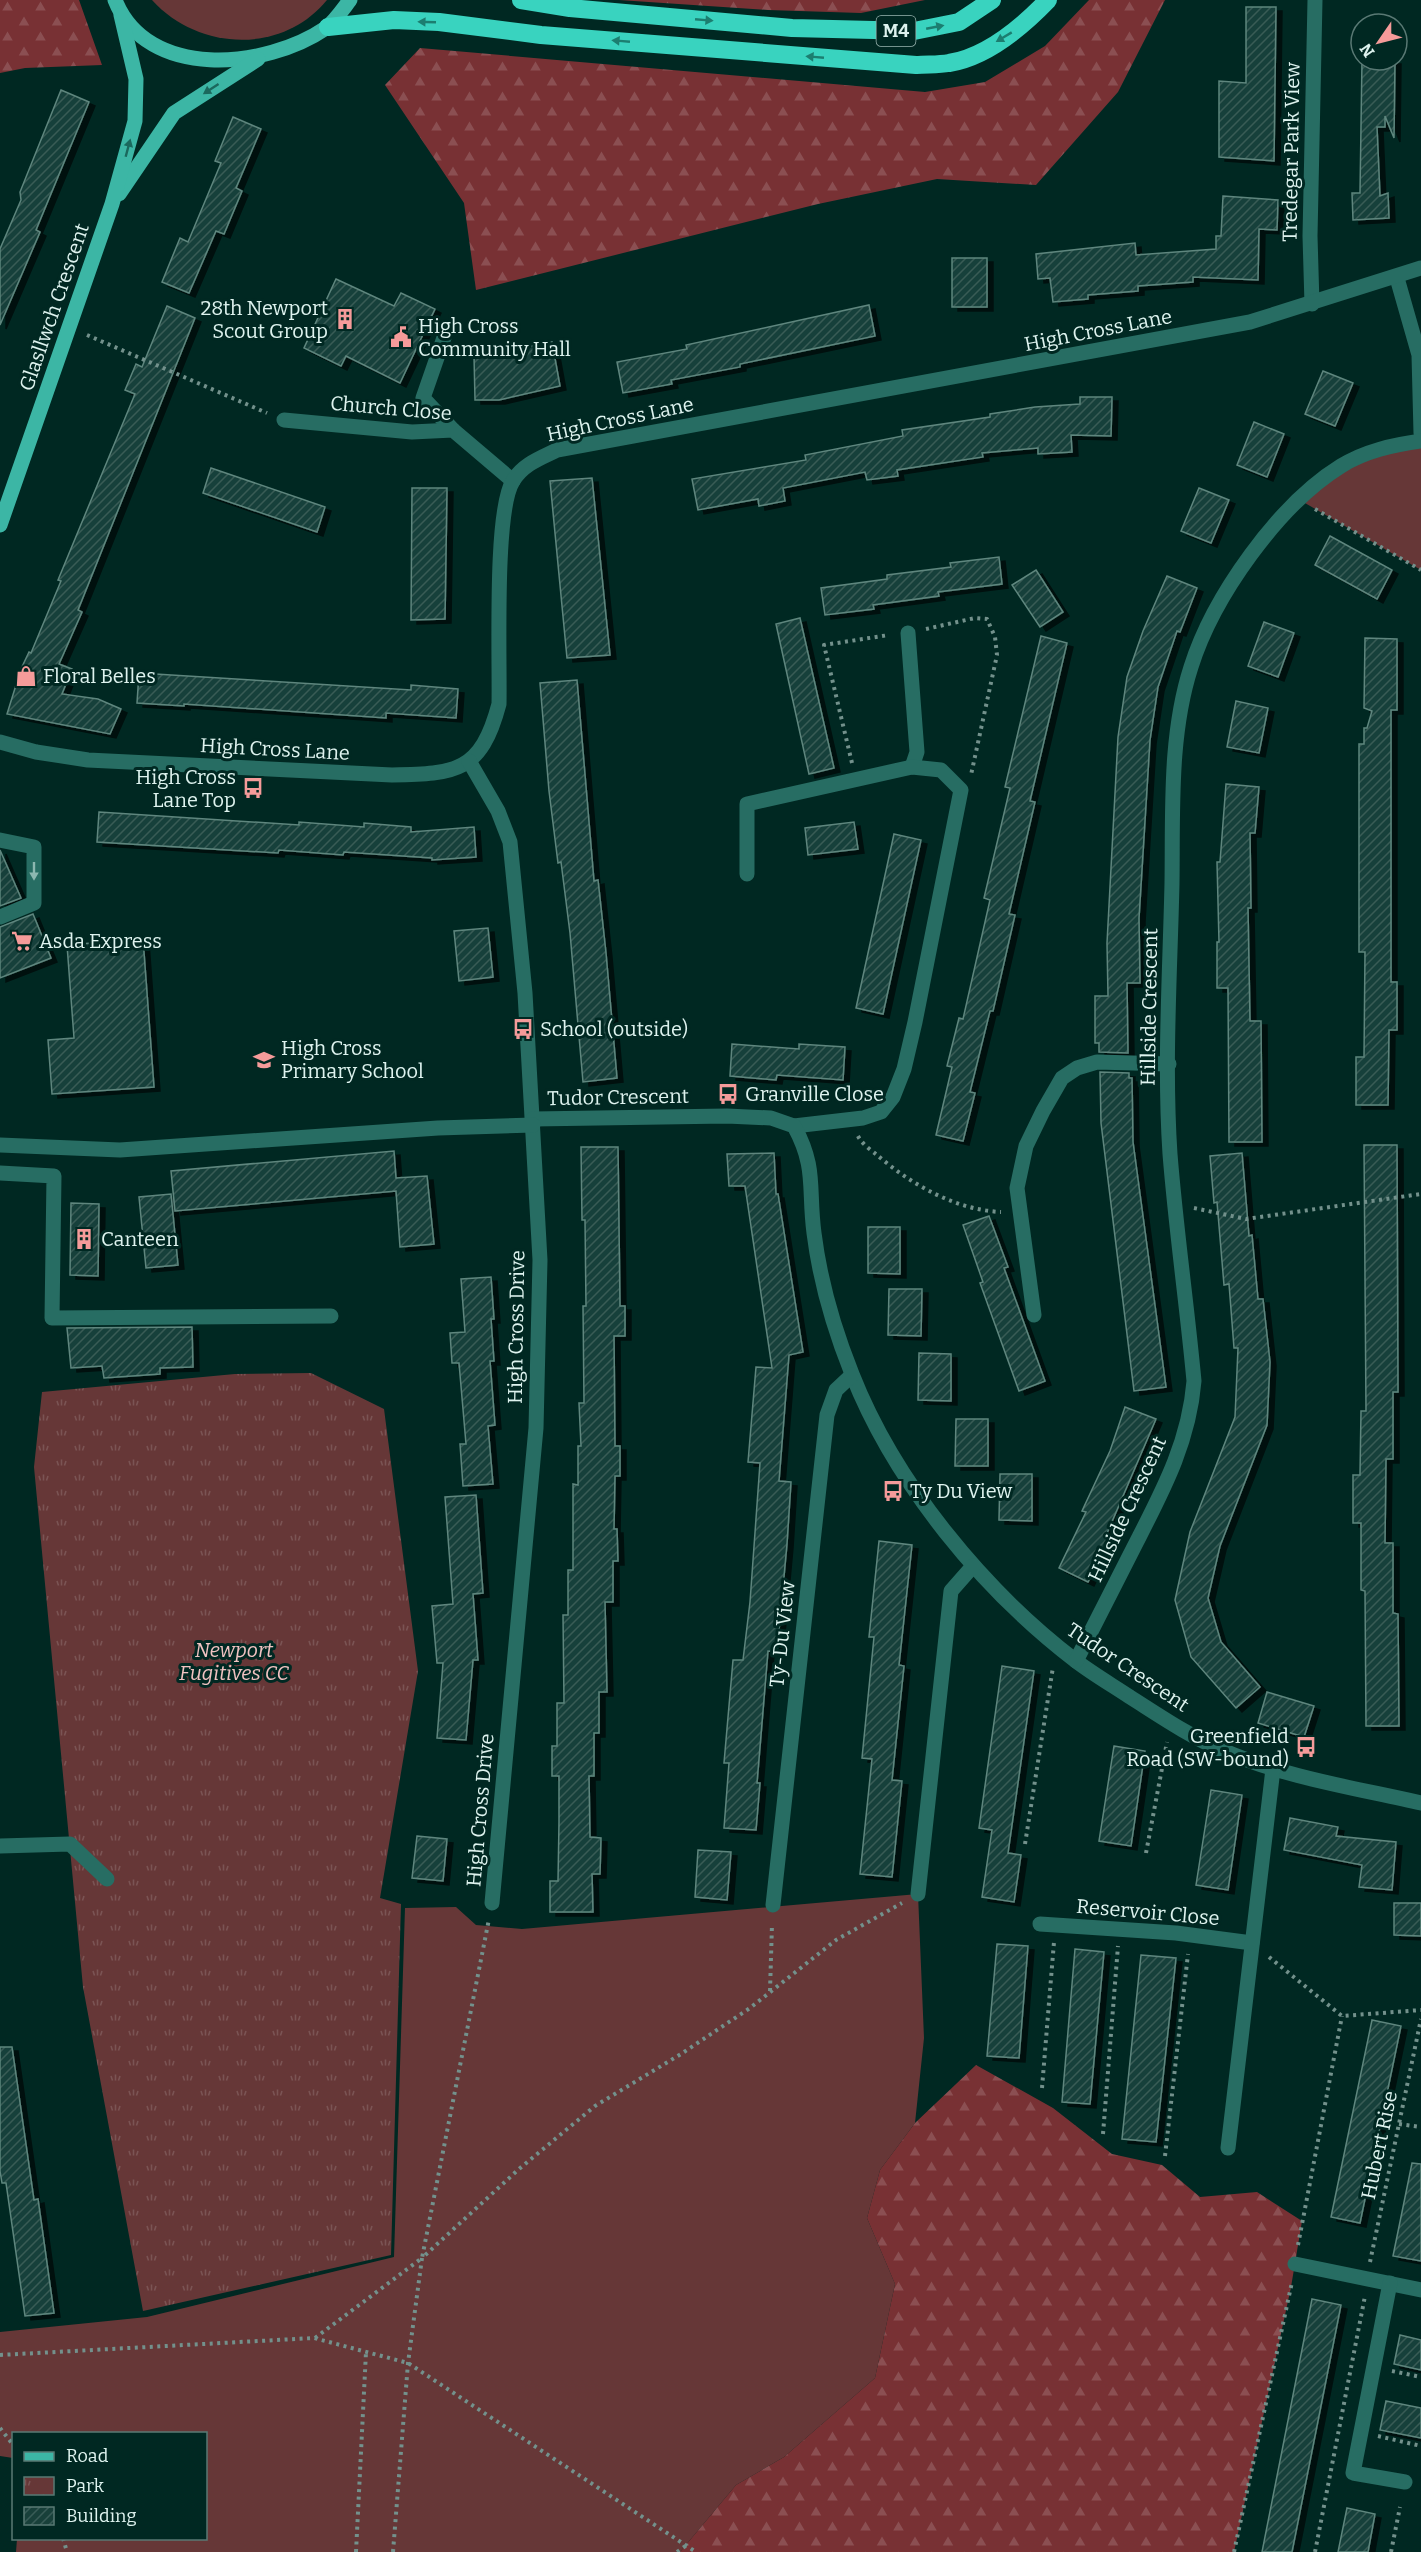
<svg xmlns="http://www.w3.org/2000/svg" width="1421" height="2552" viewBox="0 0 1421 2552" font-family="Bitter,serif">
	<defs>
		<pattern id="forest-firs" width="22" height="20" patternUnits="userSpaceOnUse" patternTransform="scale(1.5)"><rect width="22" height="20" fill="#783134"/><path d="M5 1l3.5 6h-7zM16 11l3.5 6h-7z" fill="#8b4f52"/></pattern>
		<pattern id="park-tufts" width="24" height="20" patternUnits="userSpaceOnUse" patternTransform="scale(1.5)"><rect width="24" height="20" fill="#663737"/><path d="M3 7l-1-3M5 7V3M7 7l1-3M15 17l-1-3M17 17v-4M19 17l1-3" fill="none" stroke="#7b5454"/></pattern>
		<pattern id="building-hatch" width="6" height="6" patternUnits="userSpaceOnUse" patternTransform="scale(1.5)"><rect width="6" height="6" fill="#18403a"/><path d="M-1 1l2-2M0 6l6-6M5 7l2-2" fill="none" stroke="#395c57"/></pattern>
		<filter id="shadow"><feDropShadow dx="6" dy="4" stdDeviation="0" flood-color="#0009"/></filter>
	</defs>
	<rect width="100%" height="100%" fill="#002822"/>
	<g fill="#663737">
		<path d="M152 0H327C282 55 198 51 152 0Z"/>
		<path d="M1421 441V570L1298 499 1342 465Z"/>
		<path d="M918 1894 924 2038 915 2123 880 2170 867 2218 895 2284 875 2378 784 2457 736 2485 680 2552H16L17 2539 206 2538V2434H14L13 2458 0 2456V2332L147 2317 394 2257 405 1908 456 1907 476 1925 522 1929Z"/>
	</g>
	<g fill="url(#forest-firs)">
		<path d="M0 0H79L102 65 25 68 0 73Z"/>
		<path d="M619 0H925L861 13 768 10Z"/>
		<path d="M1089 0H1165L1118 92 1036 185 937 179 818 204 476 290 464 203 385 85 420 48 925 92 985 82 1045 46Z"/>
		<path d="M976 2065 1053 2108 1112 2154 1162 2165 1200 2197 1257 2192 1302 2221 1291 2287 1234 2552H680L736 2485 784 2457 875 2378 895 2284 867 2218 880 2170 915 2123Z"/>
	</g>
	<path fill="url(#park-tufts)" d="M311 1373 384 1409 418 1671 380 1898 401 1904 391 2255 143 2311 83 1987 34 1467 42 1392 235 1374Z"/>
	<g fill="url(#building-hatch)" stroke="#5e867e" stroke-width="1.5" filter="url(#shadow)">
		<path d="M1246 7H1276L1274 161 1219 157V81L1246 83Z"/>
		<path d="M1362 60H1395L1394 138 1385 116V127H1377L1380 196 1388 193 1389 218 1353 220 1352 193H1360Z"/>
		<path d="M61 90 89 102 36 230 40 232 0 325V249L21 200 20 192Z"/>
		<path d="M233 117 261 129 236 188 242 191 224 234 216 231 189 293 162 282 180 238 188 242 221 163 215 161Z"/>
		<path d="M1223 196 1278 200 1277 230 1259 229 1258 280 1193 277V282L1138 286V291L1088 295V299L1053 302 1050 278 1038 279 1036 254 1135 243 1136 255 1216 249V236H1221Z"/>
		<rect x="952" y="258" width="35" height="49"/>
		<path d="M336 279 394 306 401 293 435 309 400 383 346 356 341 366 304 348Z"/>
		<path d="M869 305 875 336 740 364V367L671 380 672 384 623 393 617 362 687 349 686 345Z"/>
		<path d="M167 306 195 318 78 610 82 612 59 664 72 669 62 694 98 699 121 709 110 734 7 714 21 669 29 652 31 653 61 581 58 580 135 394 125 390 136 364 142 367Z"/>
		<path d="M552 342 560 386 499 400H475L474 356 516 355 515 349Z"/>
		<path d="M1323 371 1353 383 1335 426 1305 414Z"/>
		<path d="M1080 397H1112L1111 436 1071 435 1072 452 1038 454V448L982 453 983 457 897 470 898 476 867 480 865 472 783 488 785 501 759 506 758 499 698 510 692 479 806 460 805 455 903 436 902 430 990 417V414L1035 407 1080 404Z"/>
		<path d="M1254 422 1284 434 1267 477 1237 465Z"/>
		<path d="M211 468 325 507 317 532 203 493Z"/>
		<path d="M592 478 610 655 567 658 550 481Z"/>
		<path d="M412 488H447L445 619 411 620Z"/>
		<path d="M1199 488 1229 500 1211 543 1181 531Z"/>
		<path d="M1330 536 1392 570 1377 599 1315 565Z"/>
		<path d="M999 557 1002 584 938 592 939 596 873 605 874 609 825 615 821 588 887 579V575L951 567 950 563Z"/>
		<path d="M1036 570 1063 612 1040 627 1012 585Z"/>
		<path d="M1167 576 1197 588 1180 632 1177 631 1158 687 1150 740 1139 918 1140 983H1127L1128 1053 1099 1052V1043H1095V996H1108L1107 943 1118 737 1127 677 1143 631Z"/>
		<path d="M800 618 834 768 809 774 776 624Z"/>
		<path d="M1264 622 1294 633 1278 677 1248 666Z"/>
		<path d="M1041 636 1067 643 1030 801 1035 802 1009 914 1015 915 993 1011H990L970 1092 975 1093 963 1141 936 1135 952 1067 947 1066 959 1018 963 1019 990 900 984 898 1010 788 1005 787Z"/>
		<path d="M1365 638 1397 639V710H1391V982H1397V1030H1389L1388 1105H1356V1057H1364L1365 952H1359V744H1364V728H1367L1372 711 1364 708Z"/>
		<path d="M139 673 411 690V685L458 689 456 718 386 713V718L184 704V706L137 703Z"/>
		<path d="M577 680 594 881 598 880 606 953 617 1078 583 1082 570 933 561 862 558 863 549 791 540 683Z"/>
		<path d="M1236 701 1268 708 1259 753 1227 747Z"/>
		<path d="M1226 784 1259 787 1255 833H1250L1251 908H1248L1250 1021H1261L1262 1142H1229L1228 988H1217V942H1219L1217 862H1220Z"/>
		<path d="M99 812 299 825V822L364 827V823L411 827V832L474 827 476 857 432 860V858L344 852 343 855 279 850 278 853 97 842Z"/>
		<path d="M854 822 858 849 808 855 805 828Z"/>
		<path d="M894 834 921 840 883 1014 856 1008Z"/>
		<path d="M0 850 21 898 0 906Z"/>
		<path d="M33 914 51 958 0 978V927Z"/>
		<path d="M488 928 493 977 459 981 454 931Z"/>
		<path d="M143 939 154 1087 52 1094 48 1040 74 1038 67 945Z"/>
		<path d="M732 1044 799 1049V1044L845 1047 843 1080 777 1075 776 1080 730 1076Z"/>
		<path d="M1100 1072 1129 1073V1078H1132L1133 1142 1166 1387 1134 1391 1101 1123Z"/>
		<path d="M1364 1145H1397L1398 1392H1393V1459H1386L1385 1543H1393V1613L1398 1614 1399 1726H1366L1365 1591 1361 1590V1523H1353V1475H1360L1361 1411H1366Z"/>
		<path d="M581 1147H618L620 1306H625V1336H614L615 1446H620V1476H615L614 1529H617L618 1561H613V1602H605L607 1692H599V1733H594V1776H589L590 1837 601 1838 600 1874H592L593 1912H550V1881H558L559 1822V1776H552V1746H557V1703H564L563 1615H568V1570H573V1484L578 1485V1446H581L579 1403H584L583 1306H586L585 1220H582Z"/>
		<path d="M394 1151 396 1178 427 1176 434 1244 400 1247 396 1191 175 1211 171 1171Z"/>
		<path d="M774 1153 776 1194H778L803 1352 789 1355 779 1481 791 1482 787 1544 777 1652 768 1651 757 1783H760L756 1830 724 1828 729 1763H724L733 1660H743L750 1602 760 1463 748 1462 756 1367 772 1368 745 1186H729L727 1154Z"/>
		<path d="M1242 1153 1249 1236 1252 1235 1258 1299H1263L1270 1362 1267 1425 1220 1546 1208 1598 1221 1642 1260 1687 1236 1708 1191 1657 1175 1600 1190 1532 1235 1417 1238 1348H1234L1229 1284 1224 1285 1217 1202 1214 1203 1210 1156Z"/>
		<path d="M171 1194 178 1265 146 1268 139 1197Z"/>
		<path d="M71 1203 99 1204 98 1276 70 1275Z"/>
		<path d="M989 1216 1008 1267 1004 1268 1045 1381 1019 1391 980 1283 983 1282 963 1225Z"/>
		<path d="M868 1227H900V1274L868 1273Z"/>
		<path d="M491 1277 494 1319H491L494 1361H490L495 1425 488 1426 493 1484 463 1486 460 1444H466L459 1363H452L450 1333 465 1332 461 1279Z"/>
		<path d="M889 1289H922L921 1336 888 1335Z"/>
		<path d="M192 1327 193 1367 160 1368V1374L104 1378 102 1366 71 1368 67 1328Z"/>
		<path d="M919 1353 951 1354V1401L918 1400Z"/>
		<path d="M1125 1407 1156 1419 1105 1538 1109 1539 1088 1582 1059 1568 1086 1512 1082 1511 1110 1451Z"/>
		<path d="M956 1419H988V1466H955Z"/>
		<path d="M1000 1474H1032V1521L999 1520Z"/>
		<path d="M476 1495 483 1593 473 1594 478 1660H473L466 1740 437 1738 443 1663H437L432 1606 453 1604 445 1497Z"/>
		<path d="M879 1541 912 1545 899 1665 904 1666 892 1780 902 1781 892 1877 860 1874 872 1759 862 1758 874 1637H869Z"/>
		<path d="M1002 1666 1034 1671 1008 1853 1021 1855 1014 1902 982 1897 992 1830 979 1828Z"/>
		<path d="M1267 1692 1314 1706 1304 1737 1258 1723Z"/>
		<path d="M1114 1746 1145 1751 1131 1846 1099 1841Z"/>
		<path d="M1211 1790 1242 1795 1228 1890 1196 1885Z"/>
		<path d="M1290 1818 1338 1827 1336 1836 1396 1842 1392 1890 1359 1887 1362 1865 1284 1850Z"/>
		<path d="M417 1836 447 1839 443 1881 412 1878Z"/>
		<path d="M698 1850 731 1852 727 1900 695 1897Z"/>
		<path d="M1394 1903H1421V1936L1394 1935Z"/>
		<path d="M997 1944 1028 1946 1019 2058 987 2056Z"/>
		<path d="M1075 1949 1104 1952 1090 2104 1062 2102Z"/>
		<path d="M1141 1955 1176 1958 1156 2142 1122 2139Z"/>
		<path d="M1372 2020 1401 2026 1360 2223 1331 2217Z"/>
		<path d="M0 2047H12L34 2200 38 2199 54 2313 25 2316 6 2183H2L0 2171Z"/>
		<path d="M1412 2163 1421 2164V2261L1393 2256Z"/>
		<path d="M1312 2299 1341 2305 1292 2552H1262Z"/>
		<path d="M1400 2335 1421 2340V2370L1394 2364Z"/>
		<path d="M1386 2401 1421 2408V2438L1380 2430Z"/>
		<path d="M1347 2508 1375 2514 1368 2552H1338Z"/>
	</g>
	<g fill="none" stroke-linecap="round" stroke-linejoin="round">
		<g stroke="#73918c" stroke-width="4" stroke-dasharray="3 4.5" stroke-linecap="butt">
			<path d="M87 335 267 413"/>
			<path d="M1315 509 1421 570"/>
			<path d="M926 629 975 618 987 619 995 637 997 655 971 775"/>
			<path d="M852 763 824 645 889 635"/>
			<path d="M858 1136C862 1144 871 1150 877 1155 912 1185 956 1210 1001 1212"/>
			<path d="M1194 1208 1246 1219 1421 1194"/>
			<path d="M1025 1844 1053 1667"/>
			<path d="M1146 1853 1167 1742"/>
			<path d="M1269 1957 1342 2016 1421 2010"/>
			<path d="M770 1991 772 1924"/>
			<path d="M1042 2088 1054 1942"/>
			<path d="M1399 2124 1421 2127"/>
			<path d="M1103 2134 1118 1946"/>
			<path d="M1165 2156 1188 1954"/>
			<path d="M1298 2245 1342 2016"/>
			<path d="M1370 2262 1421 2019"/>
			<path d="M315 2338 422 2258 489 1919"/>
			<path d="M0 2355 314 2338 408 2363 696 2552"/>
			<path d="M1392 2371 1421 2377"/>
			<path d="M0 2428 14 2446"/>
			<path d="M1378 2436 1421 2446"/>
			<path d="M63 2538 67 2552"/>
			<path d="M356 2552 366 2352"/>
			<path d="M393 2552 408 2363 422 2258 519 2169 595 2106 681 2054 750 2008 836 1940 902 1903"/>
			<path d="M677 2552 687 2545"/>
			<path d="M1234 2552 1292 2282"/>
			<path d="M1315 2552 1365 2296"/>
			<path d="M1391 2552 1400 2507"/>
		</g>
		<g stroke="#276d63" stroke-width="15">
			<path d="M1397 278 1419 355 1421 433"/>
			<path d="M1312 304 1310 236 1315 0"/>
			<path d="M447 329 423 398 453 430"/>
			<path d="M284 420 412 432 453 430 513 481"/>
			<path d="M908 633 917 752 912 767"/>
			<path d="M0 742 36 752 88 760 392 775C456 774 481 772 499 704 500 660 494 511 513 481 523 464 541 458 557 450L1250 322 1421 268"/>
			<path d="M469 761 498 811 510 842 525 993 540 1260 536 1428 492 1903"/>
			<path d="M0 840 34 847V903L0 917"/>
			<path d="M747 874V804L912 767 941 770 961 790 915 1022 904 1069 893 1097 881 1112 863 1118 794 1126"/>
			<path d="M533 1119 727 1116 771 1118 794 1126C817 1168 808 1188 814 1233 820 1281 834 1329 852 1374 895 1483 983 1590 1076 1661 1093 1674 1112 1685 1130 1697 1160 1716 1189 1736 1222 1750 1284 1777 1355 1788 1421 1803"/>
			<path d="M0 1145 120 1150 438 1128 533 1125"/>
			<path d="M0 1173 54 1176 52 1318 331 1316"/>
			<path d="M1034 1315 1017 1188 1026 1146 1043 1111 1062 1078 1077 1068 1097 1062 1169 1064"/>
			<path d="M1076 1661C1095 1623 1115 1585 1134 1547 1162 1492 1189 1443 1194 1381 1187 1305 1176 1230 1170 1154 1164 1064 1170 973 1172 883 1173 812 1169 735 1191 667 1213 597 1278 505 1341 466 1365 451 1393 445 1421 441"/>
			<path d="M0 1846 70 1844 107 1879"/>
			<path d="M918 1894 951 1591 973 1566"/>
			<path d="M773 1905 827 1415 836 1390 852 1375"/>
			<path d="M1040 1924 1176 1933 1252 1943"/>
			<path d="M1228 2148 1273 1769"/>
			<path d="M1295 2264 1421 2290"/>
			<path d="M1390 2283 1353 2473 1405 2482"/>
		</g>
		<g stroke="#3cb6a5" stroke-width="15">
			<path d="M115 0C147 81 266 69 326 28 335 21 343 9 350 0"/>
			<path d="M119 194 174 113 258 59"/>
			<path d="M0 525 112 204 135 121 136 79 121 15"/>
		</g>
		<g stroke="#39d3bf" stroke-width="18">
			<path d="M521 0 570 8 792 28 914 31 959 22 992 0"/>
			<path d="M328 27 394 20 439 22 541 35 916 65C927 64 938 65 949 63 987 57 1023 26 1048 0"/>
		</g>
	</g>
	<defs><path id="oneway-solid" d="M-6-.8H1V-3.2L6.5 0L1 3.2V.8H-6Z" transform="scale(1.5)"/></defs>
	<g fill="#1c7e70">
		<use href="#oneway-solid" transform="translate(704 20) rotate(5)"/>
		<use href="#oneway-solid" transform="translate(427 22) rotate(-178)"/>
		<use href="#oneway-solid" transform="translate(935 27) rotate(-11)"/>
		<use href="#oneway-solid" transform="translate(1004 37) rotate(149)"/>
		<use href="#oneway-solid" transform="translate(621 41) rotate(-175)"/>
		<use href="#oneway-solid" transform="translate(815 57) rotate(-175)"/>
	</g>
	<g fill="#1b685d">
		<use href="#oneway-solid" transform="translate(211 89) rotate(147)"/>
		<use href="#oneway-solid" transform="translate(128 148) rotate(-75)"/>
	</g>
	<use fill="#8cb7b0" href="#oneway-solid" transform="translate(34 871) rotate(90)"/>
	<defs>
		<symbol id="building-bare" viewBox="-9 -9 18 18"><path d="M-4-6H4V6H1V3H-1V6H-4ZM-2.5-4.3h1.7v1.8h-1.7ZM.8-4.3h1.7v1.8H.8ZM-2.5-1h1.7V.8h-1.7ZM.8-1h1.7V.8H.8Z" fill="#f59b9a" stroke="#002822" stroke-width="2.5" paint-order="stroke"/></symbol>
		<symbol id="civic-bare" viewBox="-9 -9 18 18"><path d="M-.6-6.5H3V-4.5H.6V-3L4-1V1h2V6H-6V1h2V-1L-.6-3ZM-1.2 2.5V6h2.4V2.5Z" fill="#f59b9a" stroke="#002822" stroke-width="2.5" paint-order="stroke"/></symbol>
		<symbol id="shop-bare" viewBox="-9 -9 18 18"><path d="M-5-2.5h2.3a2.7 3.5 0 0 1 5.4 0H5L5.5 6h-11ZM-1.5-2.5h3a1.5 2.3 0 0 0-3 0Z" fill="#f59b9a" stroke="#002822" stroke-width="2.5" paint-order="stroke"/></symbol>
		<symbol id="bus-bare" viewBox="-9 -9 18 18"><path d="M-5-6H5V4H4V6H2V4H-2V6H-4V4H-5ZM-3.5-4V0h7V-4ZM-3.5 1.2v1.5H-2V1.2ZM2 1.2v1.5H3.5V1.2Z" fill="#f59b9a" stroke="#002822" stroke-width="2.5" paint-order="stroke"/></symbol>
		<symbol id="supermarket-bare" viewBox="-9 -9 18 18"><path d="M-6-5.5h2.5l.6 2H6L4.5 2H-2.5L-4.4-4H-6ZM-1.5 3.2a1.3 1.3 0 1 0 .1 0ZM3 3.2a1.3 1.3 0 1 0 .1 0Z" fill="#f59b9a" stroke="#002822" stroke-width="2.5" paint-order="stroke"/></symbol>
		<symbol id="school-bare" viewBox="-9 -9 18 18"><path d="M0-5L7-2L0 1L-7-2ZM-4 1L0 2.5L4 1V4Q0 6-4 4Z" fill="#f59b9a" stroke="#002822" stroke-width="2.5" paint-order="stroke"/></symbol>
	</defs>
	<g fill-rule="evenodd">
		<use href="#building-bare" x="330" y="304" width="30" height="30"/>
		<use href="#civic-bare" x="386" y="322" width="30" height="30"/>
		<use href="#shop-bare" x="11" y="661" width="30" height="30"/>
		<use href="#bus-bare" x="238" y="773" width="30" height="30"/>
		<use href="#supermarket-bare" x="7" y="926" width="30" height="30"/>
		<use href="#bus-bare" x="508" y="1014" width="30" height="30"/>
		<use href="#school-bare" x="249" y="1045" width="30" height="30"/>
		<use href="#bus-bare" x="713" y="1079" width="30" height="30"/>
		<use href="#building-bare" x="69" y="1224" width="30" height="30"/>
		<use href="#bus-bare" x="878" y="1476" width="30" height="30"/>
		<use href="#bus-bare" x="1291" y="1732" width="30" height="30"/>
	</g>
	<g text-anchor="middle" stroke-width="6" stroke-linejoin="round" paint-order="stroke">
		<rect fill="#002822" stroke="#9bb6b2" stroke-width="1.5" x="876.5" y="16" width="39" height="30" rx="4.5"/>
		<g font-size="18" font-weight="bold" fill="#def3ef">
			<text x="896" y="37">M4</text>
		</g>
		<g font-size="20" fill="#def3ef" stroke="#002822">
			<text transform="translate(1291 152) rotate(-89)" y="7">Tredegar Park View</text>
			<text transform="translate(54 307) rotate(-71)" y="7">Glasllwch Crescent</text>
			<text transform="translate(1098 330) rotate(-11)" y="7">High Cross Lane</text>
			<text transform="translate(391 408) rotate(5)" y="7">Church Close</text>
			<text transform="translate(620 419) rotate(-12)" y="7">High Cross Lane</text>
			<text transform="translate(275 749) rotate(3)" y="7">High Cross Lane</text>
			<text transform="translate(1149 1007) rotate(-89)" y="7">Hillside Crescent</text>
			<text transform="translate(618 1097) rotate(-1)" y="7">Tudor Crescent</text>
			<text transform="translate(516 1327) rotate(-89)" y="7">High Cross Drive</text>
			<text transform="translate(1127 1509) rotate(-65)" y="7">Hillside Crescent</text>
			<text transform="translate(782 1634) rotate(-84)" y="7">Ty-Du View</text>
			<text transform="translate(1128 1667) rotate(34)" y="7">Tudor Crescent</text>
			<text transform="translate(480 1810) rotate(-85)" y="7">High Cross Drive</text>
			<text transform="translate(1148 1912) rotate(5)" y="7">Reservoir Close</text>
			<text transform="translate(1379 2145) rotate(-78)" y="7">Hubert Rise</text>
		</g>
		<g font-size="20" fill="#def3ef" stroke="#002822" text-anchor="start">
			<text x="328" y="315" text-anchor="end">28th Newport<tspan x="328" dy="23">Scout Group</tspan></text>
			<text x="418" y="333">High Cross<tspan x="418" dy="23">Community Hall</tspan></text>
			<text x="43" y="683">Floral Belles</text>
			<text x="236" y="784" text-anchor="end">High Cross<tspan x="236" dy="23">Lane Top</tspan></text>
			<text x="39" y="948">Asda Express</text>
			<text x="540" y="1036">School (outside)</text>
			<text x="281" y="1055">High Cross<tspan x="281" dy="23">Primary School</tspan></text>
			<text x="745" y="1101">Granville Close</text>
			<text x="101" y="1246">Canteen</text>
			<text x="910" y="1498">Ty Du View</text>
			<text x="1289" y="1743" text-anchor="end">Greenfield<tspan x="1289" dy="23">Road (SW-bound)</tspan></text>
		</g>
		<g font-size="20" font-style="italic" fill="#f1c3c2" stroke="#002822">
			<text x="234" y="1657">Newport<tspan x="234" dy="23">Fugitives CC</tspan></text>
		</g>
	</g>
	<rect x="12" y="2432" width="195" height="108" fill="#002822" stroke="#597974" stroke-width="1.5"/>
	<rect x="24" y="2452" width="30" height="9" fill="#3cb6a5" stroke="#597974" stroke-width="1.5"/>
	<text x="66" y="2462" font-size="18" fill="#def3ef">Road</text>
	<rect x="24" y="2477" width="30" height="18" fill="url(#park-tufts)" stroke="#597974" stroke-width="1.5"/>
	<text x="66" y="2492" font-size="18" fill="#def3ef">Park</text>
	<rect x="24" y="2507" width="30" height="18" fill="url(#building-hatch)" stroke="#597974" stroke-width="1.5"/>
	<text x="66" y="2522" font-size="18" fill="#def3ef">Building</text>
	<g transform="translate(1379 42) rotate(235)"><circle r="28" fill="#002822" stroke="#597974" stroke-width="1.5"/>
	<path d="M0-4.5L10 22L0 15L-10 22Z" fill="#f59b9a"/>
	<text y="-9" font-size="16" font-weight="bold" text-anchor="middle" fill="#def3ef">N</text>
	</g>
</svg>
